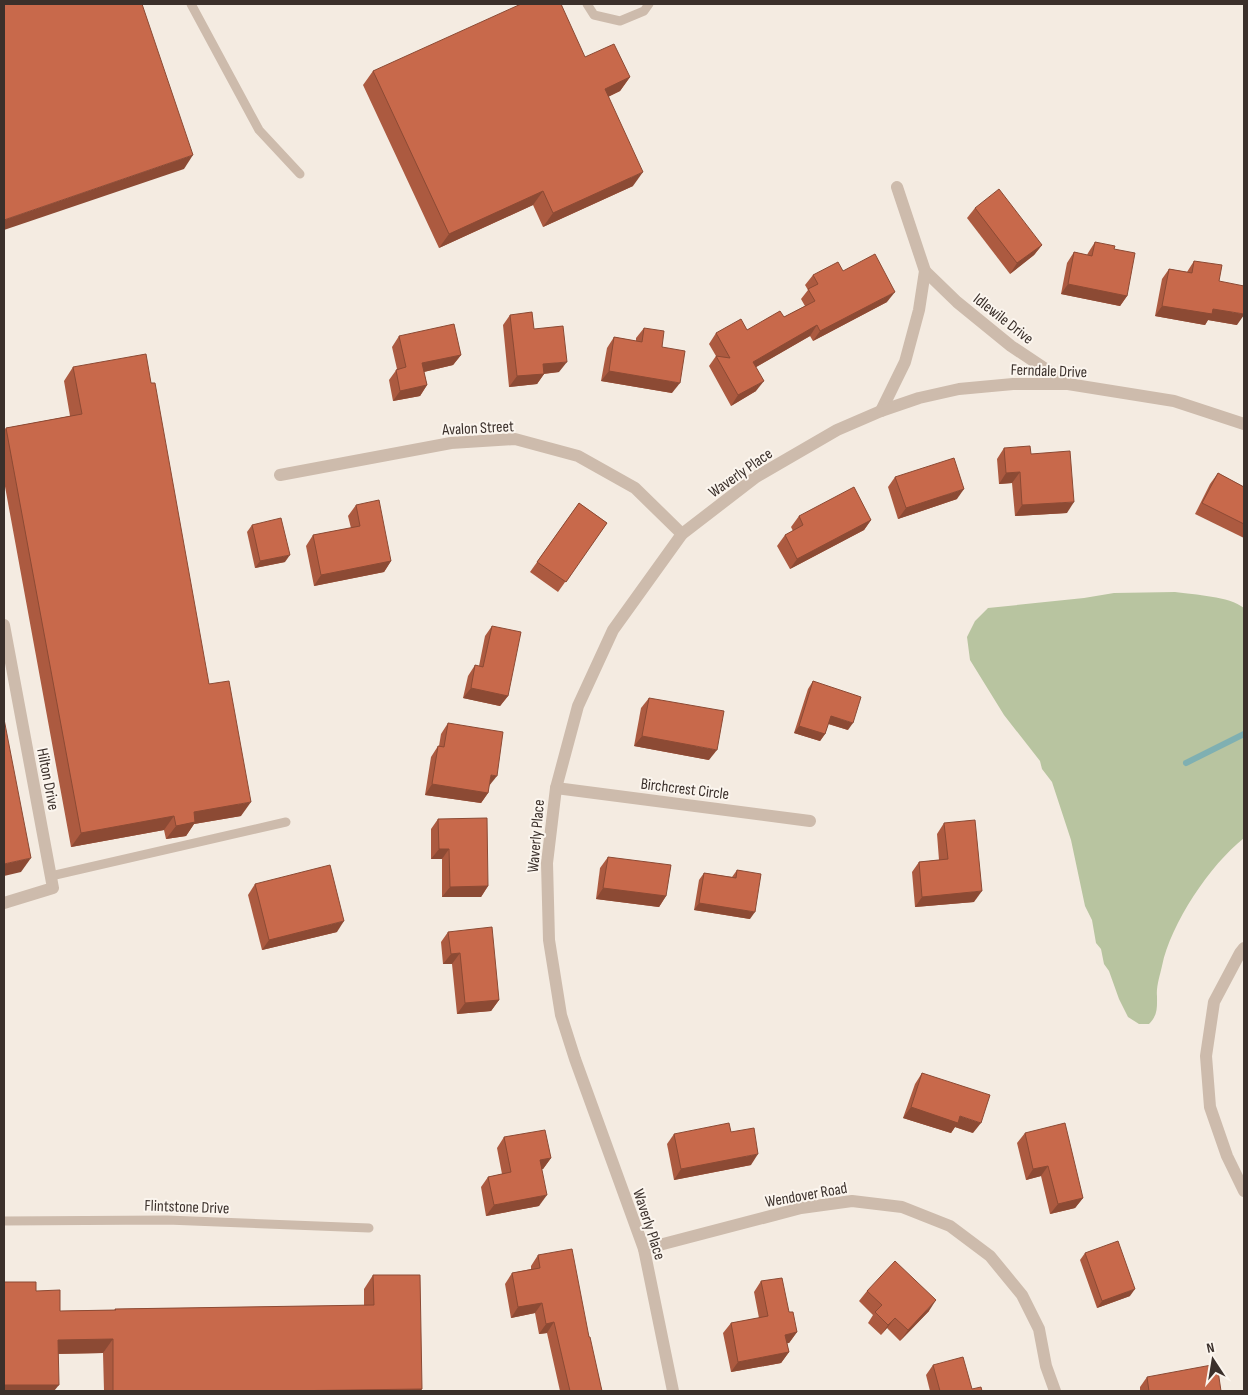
<svg xmlns="http://www.w3.org/2000/svg" width="1248" height="1395" viewBox="0 0 1248 1395" font-family="'Sofia Sans Condensed',sans-serif">
	<rect width="100%" height="100%" fill="#f4ebe1"/>
	<path fill="#b8c4a0" d="M1175 592C1195 595 1229 596 1244 608V838C1210 865 1171 923 1162 966 1160 975 1156 987 1157 996 1157 1007 1158 1015 1149 1024H1139L1128 1017 1119 999 1109 971 1104 964 1101 949 1096 943 1092 920 1085 906 1071 840 1052 782 1042 769 1040 761 1004 715 970 660 967 637 975 621 988 608 1084 598 1114 593Z"/>
	<g fill="none" stroke-linecap="round" stroke-linejoin="round">
		<path stroke="#7fb0b2" stroke-width="6" d="M1186 763 1244 734"/>
		<g stroke="#cdbbac" stroke-width="9">
			<path d="M191 4 259 130 300 174"/>
			<path d="M587 4 594 15 620 21 644 11 649 4"/>
			<path d="M51 876 286 822"/>
			<path d="M4 1221 167 1220 369 1228"/>
		</g>
		<g stroke="#cdbbac" stroke-width="12">
			<path d="M925 271 957 302 1011 346 1068 384"/>
			<path d="M881 411 905 362 919 310 925 271 897 187"/>
			<path d="M280 475 451 443 515 439 578 456 635 488 682 534"/>
			<path d="M4 625 53 888 4 903"/>
			<path d="M556 788 810 821"/>
			<path d="M1244 948 1240 953 1214 1002 1206 1056 1210 1107 1227 1156 1244 1191"/>
			<path d="M644 1249 801 1208 852 1201 902 1207 950 1226 990 1256 1022 1295 1039 1329 1046 1366 1055 1391"/>
			<path d="M673 1391 644 1249 575 1059 561 1015 549 940 547 863 556 788 578 706 613 630 682 534 756 477 837 430 881 411 919 398 959 389 1013 384H1068L1174 401 1244 424"/>
		</g>
	</g>
	<g fill="#ac5a40">
		<path d="M585 57 630 77 620 91 608 97 633 186 543 227 533 205 439 248 363 85 373 71Z"/>
		<path d="M975 208 1042 245 1034 255 1010 274 967 218Z"/>
		<path d="M1095 242 1114 249 1127 296 1120 306 1061 294 1067 263 1074 252 1087 255 1088 253Z"/>
		<path d="M1194 261 1219 281 1237 325 1208 320 1205 325 1155 316 1162 279 1169 269 1187 272Z"/>
		<path d="M843 271 887 302 813 341 810 336 756 367V391L731 406 709 366 716 356 709 344 716 333 747 330 784 317 805 306 801 299 808 290 805 285 813 275Z"/>
		<path d="M510 315 534 329 559 372 544 374 537 384 509 387 503 325Z"/>
		<path d="M644 328 662 347 672 393 601 381 607 348 614 337 636 341V338Z"/>
		<path d="M399 336 461 355 453 365 424 372 427 385 420 396 393 401 389 380 397 369 392 347Z"/>
		<path d="M73 367 209 684 241 816 194 824 186 836 166 839 164 830 71 847 4 481V431L6 428 70 416 64 381Z"/>
		<path d="M1004 448 1031 454 1067 513 1015 516 1012 483 999 484 997 459Z"/>
		<path d="M1218 473 1244 487V538L1195 514 1210 484Z"/>
		<path d="M895 477 957 499 898 519 888 487Z"/>
		<path d="M579 503 607 523 558 592 530 572Z"/>
		<path d="M356 505 391 561 384 572 314 586 306 546 313 535 351 528 348 516Z"/>
		<path d="M799 516 871 520 864 530 790 569 777 546 785 535 793 531 791 527Z"/>
		<path d="M252 525 285 562 255 568 247 532Z"/>
		<path d="M492 626 508 696 500 706 463 698 468 676 475 665 479 666 485 636Z"/>
		<path d="M813 681 848 730 828 724 825 734 820 741 794 733 808 689Z"/>
		<path d="M649 698 709 760 634 746 641 708Z"/>
		<path d="M448 723 489 786 488 793 481 803 425 795 431 757 438 746H439L441 734Z"/>
		<path d="M438 819 488 886 481 897H442V859H431V829Z"/>
		<path d="M944 823 974 902 915 907 912 872 919 862 939 860 937 834Z"/>
		<path d="M608 857 666 896 659 907 596 899 600 868Z"/>
		<path d="M737 870 750 919 694 910 699 880 704 873 732 877Z"/>
		<path d="M255 884 337 932 262 950 248 895Z"/>
		<path d="M448 932 499 1000 491 1011 457 1014 452 964H443L441 942Z"/>
		<path d="M922 1073 973 1133 955 1127 951 1133 903 1118 915 1084Z"/>
		<path d="M731 1132 751 1165 674 1180 667 1144 674 1134Z"/>
		<path d="M1025 1133 1083 1198 1075 1208 1050 1214 1041 1176 1026 1180 1017 1143Z"/>
		<path d="M504 1137 551 1158 543 1169H542L539 1206 486 1216 481 1187 488 1177 502 1174 497 1148Z"/>
		<path d="M1085 1253 1130 1296 1097 1308 1080 1260Z"/>
		<path d="M538 1255 589 1337 602 1391H560L547 1333 539 1334 535 1313 511 1318 505 1284 512 1273 531 1269V1266Z"/>
		<path d="M373 1275 422 1389 420 1391H104L103 1353 58 1354 36 1291 60 1311 114 1310 115 1309 364 1306V1289Z"/>
		<path d="M761 1281 789 1312 797 1332 789 1343H787L789 1352 781 1363 731 1372 723 1333 731 1323 759 1318 754 1292Z"/>
		<path d="M867 1291 929 1311 900 1341 887 1328 881 1335 868 1323 873 1315 859 1301Z"/>
		<path d="M933 1365 972 1389 982 1391H930L926 1375Z"/>
		<path d="M1147 1377 1221 1391H1140V1387Z"/>
	</g>
	<g fill="#8c4a34">
		<path d="M630 77 620 91 595 103 605 89Z"/>
		<path d="M193 155 184 169 4 230V220Z"/>
		<path d="M643 172 633 186 543 227 553 213Z"/>
		<path d="M543 191 533 205 439 248 449 234Z"/>
		<path d="M1042 245 1034 255 1010 274 1017 263Z"/>
		<path d="M1068 284 1127 296 1120 306 1061 294Z"/>
		<path d="M895 292 887 302 813 341 820 331Z"/>
		<path d="M1162 306 1213 309 1244 314V315L1237 325 1208 320 1205 325 1155 316Z"/>
		<path d="M817 325 810 336 746 373 753 362Z"/>
		<path d="M461 355 453 365 415 374 422 363Z"/>
		<path d="M567 362 559 372 541 374H544L537 384 509 387 517 376 543 364Z"/>
		<path d="M609 371 680 383 672 393 601 381Z"/>
		<path d="M764 381 756 391 731 406 738 395Z"/>
		<path d="M427 385 420 396 393 401 400 391Z"/>
		<path d="M1020 472 1012 483 999 484 1006 473Z"/>
		<path d="M964 489 957 499 898 519 906 508Z"/>
		<path d="M1074 502 1067 513 1015 516 1022 505Z"/>
		<path d="M871 520 864 530 790 569 797 559Z"/>
		<path d="M290 555 285 562 255 568 260 561Z"/>
		<path d="M391 561 384 572 314 586 321 575Z"/>
		<path d="M471 688 508 696 500 706 463 698Z"/>
		<path d="M831 716 853 723 848 730 826 723Z"/>
		<path d="M799 726 825 734 820 741 794 733Z"/>
		<path d="M642 736 717 750 709 760 634 746Z"/>
		<path d="M491 775 497 776 489 786Z"/>
		<path d="M432 784 488 793 481 803 425 795Z"/>
		<path d="M251 802 241 816 194 824 186 836 166 839 176 826 194 812Z"/>
		<path d="M174 816 164 830 71 847 81 833Z"/>
		<path d="M439 849H449L442 859H431Z"/>
		<path d="M31 858 21 872 4 876V864Z"/>
		<path d="M488 886 481 897H442L450 887Z"/>
		<path d="M603 888 666 896 659 907 596 899Z"/>
		<path d="M982 891 974 902 915 907 922 897Z"/>
		<path d="M699 903 755 912 750 919 694 910Z"/>
		<path d="M344 921 337 932 262 950 269 940Z"/>
		<path d="M460 953 452 964H443L451 954Z"/>
		<path d="M499 1000 491 1011 457 1014 465 1003Z"/>
		<path d="M911 1107 960 1116 981 1123 973 1133 955 1127 951 1133 903 1118Z"/>
		<path d="M758 1154 751 1165 674 1180 681 1169Z"/>
		<path d="M551 1158 543 1169 533 1171 540 1160Z"/>
		<path d="M1048 1166 1041 1176 1026 1180 1033 1169Z"/>
		<path d="M547 1195 539 1206 486 1216 494 1205Z"/>
		<path d="M1083 1198 1075 1208 1050 1214 1058 1204Z"/>
		<path d="M1135 1289 1130 1296 1097 1308 1102 1301Z"/>
		<path d="M936 1300 929 1311 900 1341 908 1330Z"/>
		<path d="M542 1303 535 1313 511 1318 518 1307Z"/>
		<path d="M895 1318 887 1328 881 1335 888 1325Z"/>
		<path d="M554 1322 547 1333 539 1334 546 1324Z"/>
		<path d="M797 1332 789 1343 778 1345 785 1335Z"/>
		<path d="M113 1339 103 1353 48 1354 58 1340Z"/>
		<path d="M789 1352 781 1363 731 1372 738 1362Z"/>
		<path d="M4 1385H59L54 1391H4Z"/>
		<path d="M422 1389 420 1391H279Z"/>
	</g>
	<g fill="#c8694b" stroke="#8c4a34">
		<path d="M4 4H142L193 155 4 220Z"/>
		<path d="M521 4H561L585 57 614 44 630 77 605 89 643 172 553 213 543 191 449 234 373 71Z"/>
		<path d="M999 189 1042 245 1017 263 975 208Z"/>
		<path d="M1095 242 1115 246 1114 249 1135 253 1127 296 1068 284 1074 252 1092 256Z"/>
		<path d="M875 254 895 292 820 331 817 325 753 362 764 381 738 395 716 356 730 358 716 333 741 319 747 330 780 311 784 317 815 301 808 289 818 284 813 275 838 262 843 271Z"/>
		<path d="M1194 261 1222 265 1219 281 1244 286V314L1213 309 1212 314 1162 306 1169 269 1192 273Z"/>
		<path d="M532 312 534 329 563 326 567 362 543 364 544 374 517 376 510 315Z"/>
		<path d="M454 324 461 355 422 363 427 385 400 391 396 370 406 367 399 336Z"/>
		<path d="M644 328 664 331 662 347 685 351 680 383 609 371 614 337 642 342Z"/>
		<path d="M146 354 151 383H155L209 684 229 681 251 802 194 812 195 822 176 826 174 816 81 833 6 428 82 414 73 367Z"/>
		<path d="M1030 446 1031 454 1070 451 1074 502 1022 505 1020 472 1006 473 1004 448Z"/>
		<path d="M954 458 964 489 906 508 895 477Z"/>
		<path d="M1218 473 1244 487V524L1202 503Z"/>
		<path d="M854 487 871 520 797 559 785 535 803 525 799 516Z"/>
		<path d="M379 500 391 561 321 575 313 535 360 526 356 505Z"/>
		<path d="M579 503 607 523 566 582 537 562Z"/>
		<path d="M281 518 290 555 260 561 252 525Z"/>
		<path d="M492 626 521 632 508 696 471 688 475 665 483 667Z"/>
		<path d="M813 681 861 697 853 723 831 716 825 734 799 726Z"/>
		<path d="M649 698 724 711 717 750 642 736Z"/>
		<path d="M4 719 31 858 4 864Z"/>
		<path d="M448 723 503 732 497 776 491 775 488 793 432 784 438 746 444 747Z"/>
		<path d="M487 818 488 886 450 887 449 849H439L438 819Z"/>
		<path d="M975 820 982 891 922 897 919 862 948 859 944 823Z"/>
		<path d="M608 857 671 865 666 896 603 888Z"/>
		<path d="M330 865 344 921 269 940 255 884Z"/>
		<path d="M737 870 761 874 755 912 699 903 704 873 736 878Z"/>
		<path d="M492 927 499 1000 465 1003 460 953 451 954 448 932Z"/>
		<path d="M922 1073 990 1095 981 1123 960 1116 958 1123 911 1107Z"/>
		<path d="M729 1123 731 1132 754 1128 758 1154 681 1169 674 1134Z"/>
		<path d="M1065 1123 1083 1198 1058 1204 1048 1166 1033 1169 1025 1133Z"/>
		<path d="M545 1130 551 1158 540 1160 547 1195 494 1205 488 1177 511 1172 504 1137Z"/>
		<path d="M1118 1241 1135 1289 1102 1301 1085 1253Z"/>
		<path d="M572 1249 589 1337H590L602 1391H570L554 1322 546 1324 542 1303 518 1307 512 1273 540 1268 538 1255Z"/>
		<path d="M895 1261 936 1300 908 1330 895 1318 888 1325 875 1312 882 1305 867 1291Z"/>
		<path d="M373 1275H420L422 1389 279 1391H113V1339L58 1340 59 1385H4V1282H36V1291L60 1290V1311L116 1310 115 1309 374 1305Z"/>
		<path d="M782 1278 789 1312H793L797 1332 785 1335 789 1352 738 1362 731 1323 768 1316 761 1281Z"/>
		<path d="M963 1357 972 1389 981 1387 982 1391H940L933 1365Z"/>
		<path d="M1217 1364 1221 1391H1149L1147 1377Z"/>
	</g>
	<g text-anchor="middle" stroke-width="4" stroke-linejoin="round" paint-order="stroke">
		<g font-size="16" fill="#3b302b" stroke="#fbf5ee">
			<text transform="translate(1004 318) rotate(38)" y="6">Idlewile Drive</text>
			<text transform="translate(1049 370) rotate(2)" y="6">Ferndale Drive</text>
			<text transform="translate(478 427) rotate(-3)" y="6">Avalon Street</text>
			<text transform="translate(740 472) rotate(-35)" y="6">Waverly Place</text>
			<text transform="translate(49 779) rotate(79)" y="6">Hilton Drive</text>
			<text transform="translate(685 788) rotate(7)" y="6">Birchcrest Circle</text>
			<text transform="translate(535 836) rotate(-85)" y="6">Waverly Place</text>
			<text transform="translate(806 1194) rotate(-10)" y="6">Wendover Road</text>
			<text transform="translate(187 1206) rotate(2)" y="6">Flintstone Drive</text>
			<text transform="translate(650 1224) rotate(72)" y="6">Waverly Place</text>
		</g>
	</g>
	<rect width="1248" height="1395" fill="none" stroke="#3b302b" stroke-width="10"/>
	<g transform="translate(1213 1360) rotate(348)" stroke="#fbf5ee" stroke-width="4" paint-order="stroke">
	<path d="M0-4L9 19L0 12L-9 19Z" fill="#3b302b"/>
	<text y="-8" font-size="14" font-weight="bold" text-anchor="middle" fill="#3b302b">N</text>
	</g>
</svg>
